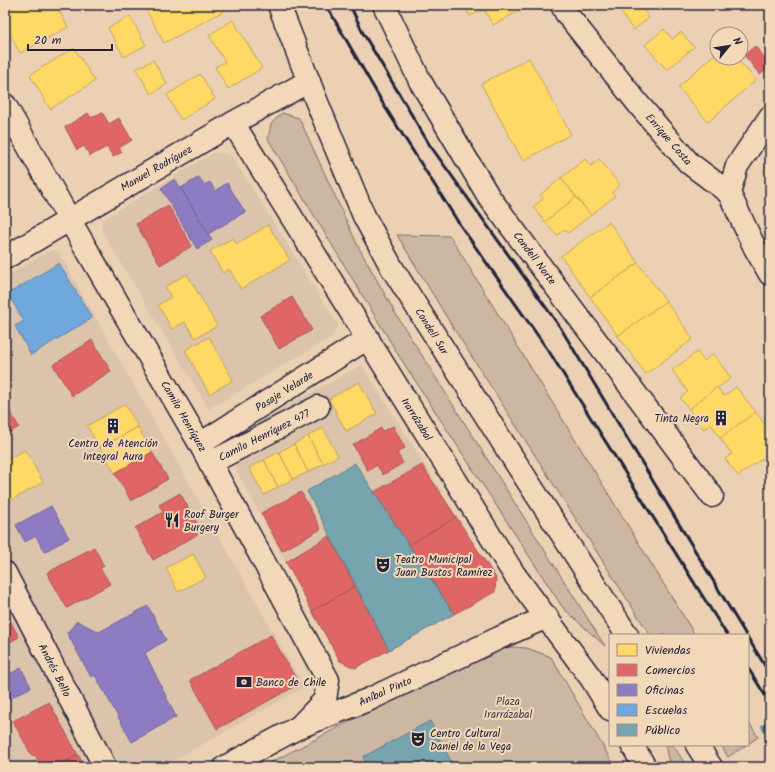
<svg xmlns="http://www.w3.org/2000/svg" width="775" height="772" viewBox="0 0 775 772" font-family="Kalam,sans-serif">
	<rect width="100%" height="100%" fill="#ebd0b4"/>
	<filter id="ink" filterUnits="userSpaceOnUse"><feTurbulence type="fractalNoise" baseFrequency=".025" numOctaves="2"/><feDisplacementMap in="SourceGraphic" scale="8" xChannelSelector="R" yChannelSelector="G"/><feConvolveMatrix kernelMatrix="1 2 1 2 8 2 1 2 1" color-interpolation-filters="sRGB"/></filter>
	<g filter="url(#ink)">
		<g fill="#dcc3ab">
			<path d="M215 152 231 155 338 325 333 336 209 409 101 230 102 220Z"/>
			<path d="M51 250 58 251 304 687 162 767H5V277Z"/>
			<path d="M362 365 496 578 495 592 355 668 312 611 221 442Z"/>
		</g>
		<g fill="#cdb6a2" stroke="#786c6e">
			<path d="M282 113 299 118 359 248 397 316 605 646 563 608 399 356 268 139 271 124Z"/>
			<path d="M397 235 450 236 695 635H650L449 321Z"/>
			<path d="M495 646 527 648 551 657 615 767H262Z"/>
			<path d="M748 721 758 737 748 744Z"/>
			<path d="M665 745H673L687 767H670Z"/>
			<path d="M721 745H746L728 757Z"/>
		</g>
		<g fill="#ffd966" stroke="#bda259">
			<path d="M14 5H56L68 27 20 53 5 25V10Z"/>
			<path d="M150 5H221L224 11 164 43 145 8Z"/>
			<path d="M464 5H530L493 25 484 9 470 16Z"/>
			<path d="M616 5H640L649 18 633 30Z"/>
			<path d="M130 16 146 45 124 57 108 28Z"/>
			<path d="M233 20 262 68 228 89 215 67 225 62 209 35Z"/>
			<path d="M664 29 672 39 681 32 694 47 667 70 645 45Z"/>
			<path d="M74 48 95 81 50 109 30 75Z"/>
			<path d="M717 52V58H736L756 80 708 122 678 87Z"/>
			<path d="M529 58 571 134 523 161 481 84Z"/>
			<path d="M153 60 167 84 151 94 136 69Z"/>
			<path d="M200 74 215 99 181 120 167 95Z"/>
			<path d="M585 159 591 166 599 159 620 185 612 192 615 196 591 215 561 178Z"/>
			<path d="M770 161V176L763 171Z"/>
			<path d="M561 178 576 197 545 222 533 207 543 199 540 195Z"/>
			<path d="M576 197 591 215 568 233 564 229 557 236 545 222Z"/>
			<path d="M609 222 638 263 590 297 561 256Z"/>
			<path d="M268 225 290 260 241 289 229 269 223 273 210 251 233 238 237 244Z"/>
			<path d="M638 263 666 301 618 336 590 297Z"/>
			<path d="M187 274 217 326 195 338 185 322 172 329 158 305 171 297 165 287Z"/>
			<path d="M666 301 693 339 646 374 618 336Z"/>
			<path d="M209 337 233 380 209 394 185 350Z"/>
			<path d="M697 352 704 361 713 354 731 378 689 409 680 398 688 392 672 370Z"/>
			<path d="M359 382 377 414 346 431 329 399Z"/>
			<path d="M717 387 724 396 736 387 756 412 720 438 711 424 704 429 689 409Z"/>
			<path d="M125 404 138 427 100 448 87 426Z"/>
			<path d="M756 412 770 432V453L738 476 725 459 732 454 720 438Z"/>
			<path d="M138 427 152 452 115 473 100 448Z"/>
			<path d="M323 428 338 456 323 464 308 436Z"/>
			<path d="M308 436 323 464 308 472 294 444Z"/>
			<path d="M294 444 308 472 293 479 279 452Z"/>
			<path d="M25 450 43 482 10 501 5 493V461Z"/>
			<path d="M279 452 293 479 278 487 264 460Z"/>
			<path d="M264 460 278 487 264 495 249 468Z"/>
			<path d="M193 554 206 577 178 592 166 568Z"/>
		</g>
		<g fill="#e06666" stroke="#a75259">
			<path d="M755 46 770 64V66L760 75 744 55Z"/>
			<path d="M102 112 109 124 119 118 132 140 119 148 122 152 113 157 107 147 90 156 84 146 77 150 65 127 88 113 91 118Z"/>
			<path d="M168 205 192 246 160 265 136 224Z"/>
			<path d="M292 297 312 330 279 349 260 316Z"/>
			<path d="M92 340 111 371 72 396 53 365Z"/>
			<path d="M5 403 19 427 5 435Z"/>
			<path d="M393 426 405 448 397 453 403 463 383 475 377 465 368 471 353 445 381 428 383 431Z"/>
			<path d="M152 452 168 479 131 501 115 473Z"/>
			<path d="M422 465 456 517 409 545 374 492Z"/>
			<path d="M301 492 321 529 282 551 261 513Z"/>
			<path d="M180 493 202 532 153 560 135 528 163 512 159 505Z"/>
			<path d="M456 517 496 578 495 592 454 614 409 545Z"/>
			<path d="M329 536 355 586 312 611 286 562Z"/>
			<path d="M94 547 104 566 100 568 110 584 67 608 47 573Z"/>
			<path d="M355 586 389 650 355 668 340 661 312 611Z"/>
			<path d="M5 611 19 637 5 645Z"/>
			<path d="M271 635 299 684 217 729 190 680Z"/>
			<path d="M49 702 78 755 56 767H42L35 755 32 756 13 721Z"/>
			<path d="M78 755 85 767H56Z"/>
		</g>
		<g fill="#8e7cc3" stroke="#6e619a">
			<path d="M199 177 204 185 210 182 215 191 227 183 245 212 208 234 181 188Z"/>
			<path d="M175 179 212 240 197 249 161 188Z"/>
			<path d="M51 506 69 538 44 552 36 536 25 542 16 525Z"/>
			<path d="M148 606 166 640 145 653 176 717 132 742 95 675 91 677 67 633 77 621 99 632Z"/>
			<path d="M5 664 10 674 21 668 31 687 5 701Z"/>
		</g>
		<path fill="#6fa8dc" stroke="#5880ac" d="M59 263 92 318 31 355 15 326 24 321 8 294Z"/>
		<g fill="#76a5af" stroke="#5d7e8c">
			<path d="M355 463 454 614 389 650 307 491Z"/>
			<path d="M430 721 454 767H368L363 757Z"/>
			<path d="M770 721V741L761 726Z"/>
		</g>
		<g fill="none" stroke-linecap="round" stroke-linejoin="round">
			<defs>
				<g id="street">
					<path d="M384 5 420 81 489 197 712 496"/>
					<path d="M562 5 566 13 639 105 689 163 729 193"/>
					<path d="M5 105 69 219 200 444 328 680 325 700 299 727"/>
					<path d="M200 444 368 338"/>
					<path d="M210 463 318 407"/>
					<path d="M5 573 105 767"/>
				</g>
				<g id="secondary">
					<path d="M279 5 316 100 364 216 392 268 514 460 627 635"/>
					<path d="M770 117 737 166 729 193 755 248 770 274"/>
					<path d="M233 123 514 574 591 678 610 709"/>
					<path d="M5 258 233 123 309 81"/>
					<path d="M632 745 645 767"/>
					<path d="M697 745 711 767"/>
					<path d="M225 767 299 727 370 699 499 638 547 617"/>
				</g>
			</defs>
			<use href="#street" stroke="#22223b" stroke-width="25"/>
			<use href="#secondary" stroke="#22223b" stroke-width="25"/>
			<use href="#street" stroke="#f3d7b9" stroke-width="22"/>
			<use href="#secondary" stroke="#f3d7b9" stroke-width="22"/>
			<g stroke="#22223b" stroke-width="3">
				<path d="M326 5 385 107 460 225 550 353 727 635"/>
				<path d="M350 5 363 33 429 144 560 327 746 635"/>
				<path d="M748 638 770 674"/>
				<path d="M748 668 770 703"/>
			</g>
		</g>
	</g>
	<defs>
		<symbol id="building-bare" viewBox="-9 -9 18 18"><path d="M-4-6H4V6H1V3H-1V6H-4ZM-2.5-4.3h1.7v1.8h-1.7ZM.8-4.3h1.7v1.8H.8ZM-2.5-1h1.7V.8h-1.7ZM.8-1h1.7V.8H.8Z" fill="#22223b" stroke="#f3d7b9" stroke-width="2.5" paint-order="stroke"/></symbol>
		<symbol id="restaurant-bare" viewBox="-9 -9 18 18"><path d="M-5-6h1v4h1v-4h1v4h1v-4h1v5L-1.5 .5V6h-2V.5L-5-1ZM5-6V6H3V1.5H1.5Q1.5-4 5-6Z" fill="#22223b" stroke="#f3d7b9" stroke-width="2.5" paint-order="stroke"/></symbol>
		<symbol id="theatre-bare" viewBox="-9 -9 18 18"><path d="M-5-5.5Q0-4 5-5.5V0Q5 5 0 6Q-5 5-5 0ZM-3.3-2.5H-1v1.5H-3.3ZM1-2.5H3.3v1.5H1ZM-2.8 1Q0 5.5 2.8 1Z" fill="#22223b" stroke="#f3d7b9" stroke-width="2.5" paint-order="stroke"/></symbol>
		<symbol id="bank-bare" viewBox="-9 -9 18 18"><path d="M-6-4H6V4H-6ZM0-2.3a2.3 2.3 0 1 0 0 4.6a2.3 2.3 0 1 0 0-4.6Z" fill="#22223b" stroke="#f3d7b9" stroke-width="2.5" paint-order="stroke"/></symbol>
	</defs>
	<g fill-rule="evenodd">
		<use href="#building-bare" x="710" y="407" width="22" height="22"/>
		<use href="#building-bare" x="102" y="415" width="22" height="22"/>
		<use href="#restaurant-bare" x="161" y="509" width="22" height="22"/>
		<use href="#theatre-bare" x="372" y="554" width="22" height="22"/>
		<use href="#bank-bare" x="233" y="671" width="22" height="22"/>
		<use href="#theatre-bare" x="407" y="728" width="22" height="22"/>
	</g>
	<g text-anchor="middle" stroke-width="4" stroke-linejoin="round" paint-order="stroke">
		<g font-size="11" fill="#22223b" stroke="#f3d7b9">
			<text transform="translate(669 139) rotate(49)" y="4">Enrique Costa</text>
			<text transform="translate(156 168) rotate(-30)" y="4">Manuel Rodríguez</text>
			<text transform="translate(535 258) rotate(53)" y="4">Condell Norte</text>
			<text transform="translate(432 331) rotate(58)" y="4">Condell Sur</text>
			<text transform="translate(284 391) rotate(-32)" y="4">Pasaje Velarde</text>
			<text transform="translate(184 416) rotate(60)" y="4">Camilo Henríquez</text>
			<text transform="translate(417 419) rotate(58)" y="4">Irarrázabal</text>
			<text transform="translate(264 435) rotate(-27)" y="4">Camilo Henríquez 477</text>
			<text transform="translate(55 670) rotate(63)" y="4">Andrés Bello</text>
			<text transform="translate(385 691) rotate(-24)" y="4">Aníbal Pinto</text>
		</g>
		<g font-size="11" fill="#22223b" stroke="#f3d7b9" text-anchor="start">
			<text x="709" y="422" text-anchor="end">Tinta Negra</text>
			<text x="113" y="447" text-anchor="middle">Centro de Atención<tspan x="113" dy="13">Integral Aura</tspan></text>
			<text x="184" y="518">Roof Burger<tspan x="184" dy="13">Burgery</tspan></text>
			<text x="395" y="563">Teatro Municipal<tspan x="395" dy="13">Juan Bustos Ramírez</tspan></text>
			<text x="256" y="686">Banco de Chile</text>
			<text x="430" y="737">Centro Cultural<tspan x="430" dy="13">Daniel de la Vega</tspan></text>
		</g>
		<g font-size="11" fill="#444050" stroke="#f3d7b9">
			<text x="508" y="705">Plaza<tspan x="508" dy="13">Irarrázabal</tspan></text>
		</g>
	</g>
	<rect width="775" height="772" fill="none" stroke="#f3d7b9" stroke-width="20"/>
	<rect x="10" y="10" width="755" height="752" fill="none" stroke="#22223b" stroke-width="1.5" filter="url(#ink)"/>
	<rect x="609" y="634" width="140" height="112" fill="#f3d7b9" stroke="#9f8f87"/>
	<rect x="617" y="644" width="20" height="12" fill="#ffd966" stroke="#9f8f87"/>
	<text x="645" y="654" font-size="12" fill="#22223b">Viviendas</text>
	<rect x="617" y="664" width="20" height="12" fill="#e06666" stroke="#9f8f87"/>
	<text x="645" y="674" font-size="12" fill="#22223b">Comercios</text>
	<rect x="617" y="684" width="20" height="12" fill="#8e7cc3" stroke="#9f8f87"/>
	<text x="645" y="694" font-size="12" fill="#22223b">Oficinas</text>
	<rect x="617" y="704" width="20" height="12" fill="#6fa8dc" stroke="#9f8f87"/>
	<text x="645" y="714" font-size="12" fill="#22223b">Escuelas</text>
	<rect x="617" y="724" width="20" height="12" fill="#76a5af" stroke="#9f8f87"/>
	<text x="645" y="734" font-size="12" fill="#22223b">Público</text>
	<g transform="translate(729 46) rotate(60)"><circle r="19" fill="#f3d7b9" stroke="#9f8f87"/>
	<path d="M0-3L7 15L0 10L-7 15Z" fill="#22223b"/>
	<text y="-6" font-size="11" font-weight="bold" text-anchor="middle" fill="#22223b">N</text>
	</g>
	<path d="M28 44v6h84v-6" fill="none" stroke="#22223b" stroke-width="2"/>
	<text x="34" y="44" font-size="12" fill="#22223b" stroke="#f3d7b9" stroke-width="3" paint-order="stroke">20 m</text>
</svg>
